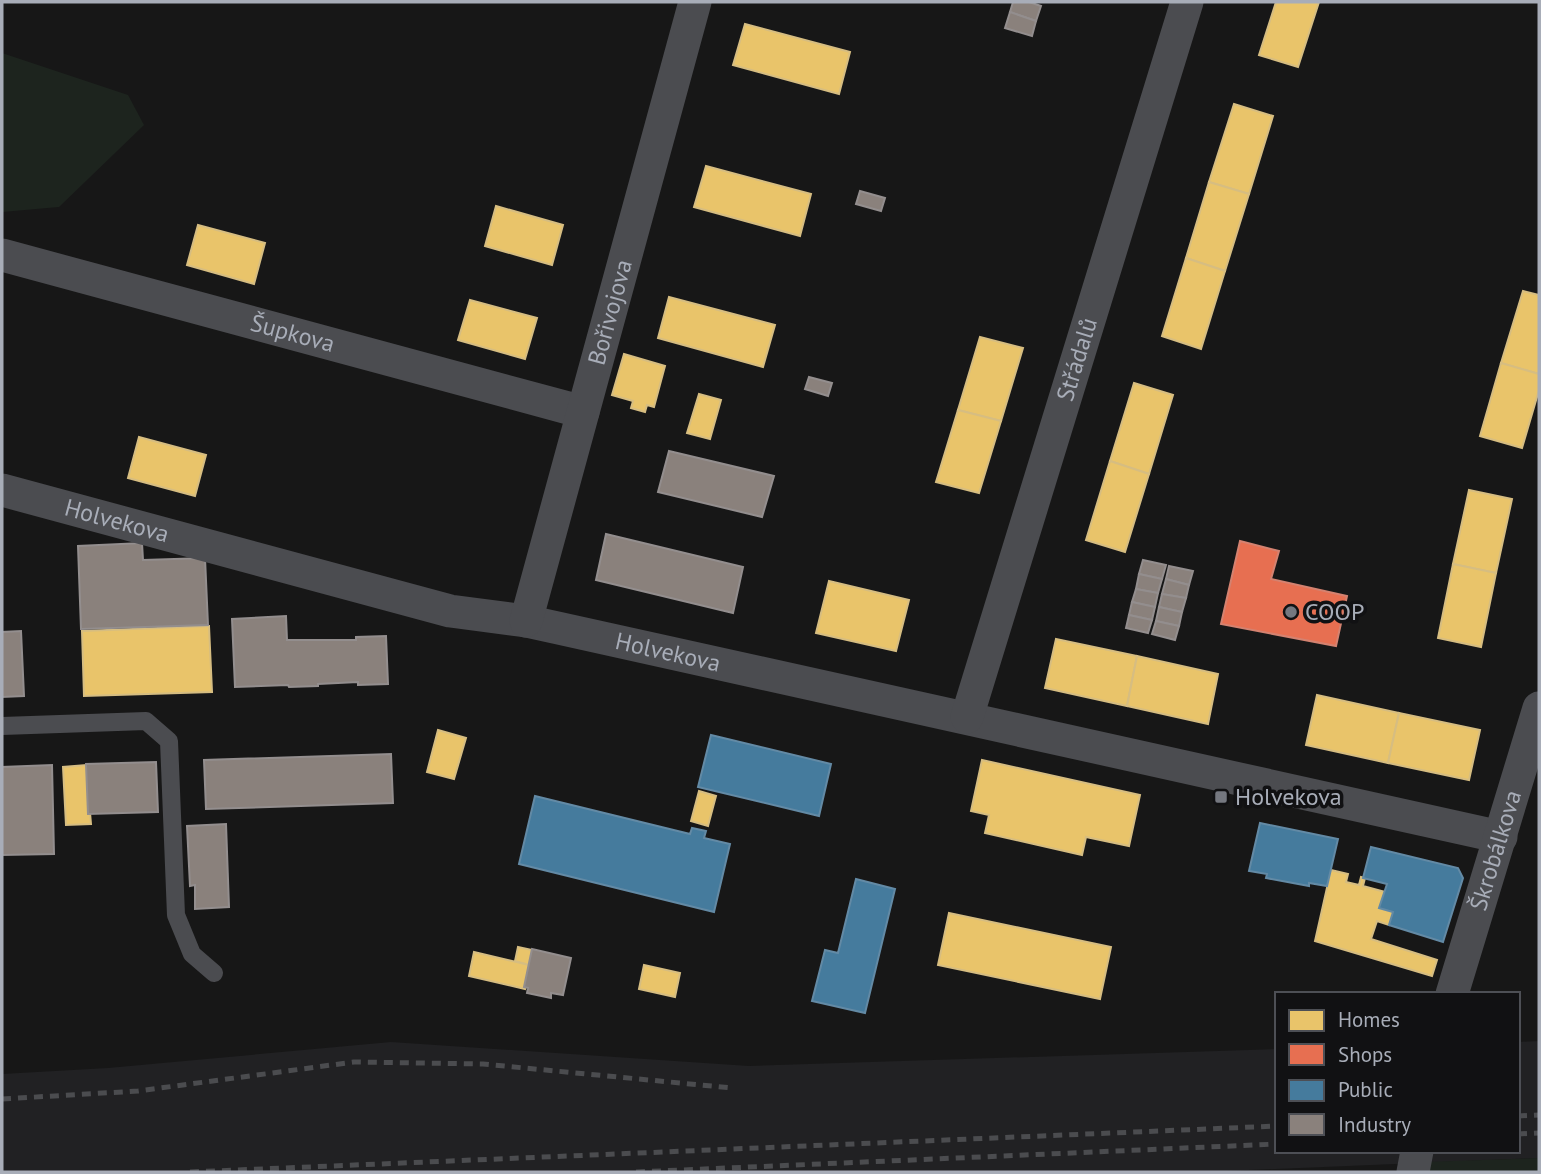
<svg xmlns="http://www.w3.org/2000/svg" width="1541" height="1174" viewBox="0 0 1541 1174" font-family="'PT Sans',sans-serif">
	<rect width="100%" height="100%" fill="#171717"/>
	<path fill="#212123" d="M1539 1041V1158L1202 1172H2V1074L108 1068 391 1042 749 1066 1277 1049V1151H1518V1042Z"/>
	<g fill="#1d241e">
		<path d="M2 53 128 95 144 125 59 207 2 212Z"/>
		<path d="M1539 1158V1172H1423L1424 1162Z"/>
	</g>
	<g fill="#e9c46a" stroke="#d6bd81" stroke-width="2">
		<path d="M1276 2H1319L1298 67 1259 55Z"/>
		<path d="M745 24 850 52 839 94 733 65Z"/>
		<path d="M1234 104 1273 116 1249 194 1209 182Z"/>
		<path d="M706 166 811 194 800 236 694 207Z"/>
		<path d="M1209 182 1249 194 1225 271 1186 258Z"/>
		<path d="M496 206 563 225 552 265 485 246Z"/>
		<path d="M198 225 265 243 254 284 187 265Z"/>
		<path d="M1186 258 1225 271 1201 349 1162 336Z"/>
		<path d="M1523 291 1539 295V374L1501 363Z"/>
		<path d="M669 297 775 325 763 367 658 338Z"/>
		<path d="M470 300 537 318 525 359 458 340Z"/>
		<path d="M980 337 1023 348 1001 421 958 410Z"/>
		<path d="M624 354 665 366 654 407 647 405 645 412 631 408 633 401 612 395Z"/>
		<path d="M1501 363 1539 374V390L1522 448 1480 436Z"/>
		<path d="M1134 383 1173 395 1149 474 1110 461Z"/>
		<path d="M699 394 721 400 710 439 687 433Z"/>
		<path d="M958 410 1001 421 979 493 936 482Z"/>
		<path d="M139 437 206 455 195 496 128 478Z"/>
		<path d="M1110 461 1149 474 1125 552 1086 540Z"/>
		<path d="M1469 490 1512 499 1496 573 1453 564Z"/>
		<path d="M1453 564 1496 573 1481 647 1438 638Z"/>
		<path d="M829 581 909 600 896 651 816 633Z"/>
		<path d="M209 626 212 692 84 696 82 631Z"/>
		<path d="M1056 639 1137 656 1127 706 1045 688Z"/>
		<path d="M1137 656 1218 674 1208 724 1127 706Z"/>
		<path d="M1317 695 1399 713 1388 763 1306 745Z"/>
		<path d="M1399 713 1480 730 1469 780 1388 763Z"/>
		<path d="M438 730 466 738 454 779 427 772Z"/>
		<path d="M982 760 1140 795 1129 846 1086 837 1082 855 985 833 989 815 971 811Z"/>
		<path d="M86 765 91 824 66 825 63 767Z"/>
		<path d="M699 791 716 796 708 826 691 821Z"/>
		<path d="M1331 870 1348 874 1346 882 1359 885 1361 877 1365 878 1363 886 1385 892 1379 908 1393 912 1389 925 1377 921 1371 939 1437 960 1432 976 1315 941Z"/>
		<path d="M949 913 1111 947 1100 999 938 965Z"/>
		<path d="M518 947 532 950 529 965 515 961Z"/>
		<path d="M474 952 529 965 525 989 469 976Z"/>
		<path d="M644 965 680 973 675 997 639 989Z"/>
	</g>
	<path fill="#e76f51" stroke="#d48270" stroke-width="2" d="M1240 541 1279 551 1271 579 1347 596 1336 646 1221 624Z"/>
	<g fill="#457b9d" stroke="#638aa5" stroke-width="2">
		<path d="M711 735 831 764 819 816 698 787Z"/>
		<path d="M535 796 690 834 692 828 706 831 704 838 730 844 714 912 519 864Z"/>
		<path d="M1260 823 1338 839 1327 886 1309 883V886L1266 878 1267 874 1249 871Z"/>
		<path d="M1371 847 1458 868 1463 878 1443 942 1389 925 1393 912 1379 908 1387 884 1363 878Z"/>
		<path d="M856 879 895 889 865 1013 812 1001 825 950 838 953Z"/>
	</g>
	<g fill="#8a817c" stroke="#938e8e" stroke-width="2">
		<path d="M1013 2H1029L1041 6 1036 21 1010 12Z"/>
		<path d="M1010 12 1036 21 1032 36 1005 28Z"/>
		<path d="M860 191 885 198 881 211 856 204Z"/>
		<path d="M809 377 832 383 828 396 805 389Z"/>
		<path d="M669 451 774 476 762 517 658 492Z"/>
		<path d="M606 534 743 567 733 613 596 580Z"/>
		<path d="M142 543 143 560 205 558 208 625 81 629 78 546Z"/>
		<path d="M1143 560 1166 565 1162 579 1139 574Z"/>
		<path d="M1169 566 1193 571 1189 585 1166 579Z"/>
		<path d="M1139 574 1162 579 1158 593 1136 589Z"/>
		<path d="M1166 579 1189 585 1186 598 1162 594Z"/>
		<path d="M1136 589 1158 593 1155 607 1132 602Z"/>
		<path d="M1162 594 1186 598 1182 612 1159 607Z"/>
		<path d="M1132 602 1155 607 1152 620 1129 615Z"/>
		<path d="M1159 607 1182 612 1179 626 1156 621Z"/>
		<path d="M1129 615 1152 620 1148 633 1126 628Z"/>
		<path d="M286 616 287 640H356V637L386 636 388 684 358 685V682L318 684V686L289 687 288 685 235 687 232 619Z"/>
		<path d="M1156 621 1179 626 1175 640 1152 634Z"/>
		<path d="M21 631 24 696 2 697V632Z"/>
		<path d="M391 754 393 803 206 809 204 760Z"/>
		<path d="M156 762 158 812 88 814 86 764Z"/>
		<path d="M52 765 54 854 2 855V767Z"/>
		<path d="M226 824 229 907 195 909V885L190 886 187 826Z"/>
		<path d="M532 949 571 958 563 995 551 993V998L527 993 528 988 524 987Z"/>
	</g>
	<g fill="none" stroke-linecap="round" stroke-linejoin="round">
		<path stroke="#4b4c50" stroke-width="18" d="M2 726 146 721 169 741 176 915 192 954 214 973"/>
		<g stroke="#4b4c50" stroke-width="33">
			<path id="s1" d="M2 255 583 412"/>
			<path id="s2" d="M2 490 450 611 526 621 558 628 1501 837"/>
			<path id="s3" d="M526 621 695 2"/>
			<path id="s4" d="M967 717 1187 2"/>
			<path id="s5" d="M1452 994 1539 708"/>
			<path d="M1413 1172 1417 1151"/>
		</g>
		<g stroke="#4b4c4f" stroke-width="5" stroke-dasharray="9 7" stroke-linecap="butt">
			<path d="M2 1099 138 1091 354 1062 483 1064 732 1088"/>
			<path d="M1518 1116 1539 1115"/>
			<path d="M1518 1134 1539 1133"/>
			<path d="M190 1172 1277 1126"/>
			<path d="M636 1172 1277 1144"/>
		</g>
	</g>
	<g fill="#757880" stroke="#111113" stroke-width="2.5">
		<circle cx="1291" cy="612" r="7"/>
		<rect x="1214" y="790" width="14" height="14" rx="3.5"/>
	</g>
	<g text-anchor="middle" stroke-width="7" stroke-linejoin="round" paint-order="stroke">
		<g font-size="24" fill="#a8adb8" stroke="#111113">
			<text dy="8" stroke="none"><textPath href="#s3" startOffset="320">Bořivojova</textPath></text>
			<text dy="8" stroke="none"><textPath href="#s1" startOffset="301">Šupkova</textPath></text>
			<text dy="8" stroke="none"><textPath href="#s4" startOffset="374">Střádalů</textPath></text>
			<text dy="8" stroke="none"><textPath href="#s2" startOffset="119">Holvekova</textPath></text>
			<text dy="8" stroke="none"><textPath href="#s2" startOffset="686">Holvekova</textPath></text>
			<text dy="8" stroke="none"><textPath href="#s5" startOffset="150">Škrobálkova</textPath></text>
		</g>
		<g font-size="24" fill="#a8adb8" stroke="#111113" text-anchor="start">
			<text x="1305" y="620">COOP</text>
			<text x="1235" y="805">Holvekova</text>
		</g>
	</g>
	<rect width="1541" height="1174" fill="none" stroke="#a8adb8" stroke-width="7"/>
	<rect x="1275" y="992" width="245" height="161" fill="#111113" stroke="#4d4f55" stroke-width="2"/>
	<rect x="1289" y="1010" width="35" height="21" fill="#e9c46a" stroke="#4d4f55" stroke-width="2"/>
	<text x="1338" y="1027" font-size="21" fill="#a8adb8">Homes</text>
	<rect x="1289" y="1044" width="35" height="21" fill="#e76f51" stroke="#4d4f55" stroke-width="2"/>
	<text x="1338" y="1062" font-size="21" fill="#a8adb8">Shops</text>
	<rect x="1289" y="1080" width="35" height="21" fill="#457b9d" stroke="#4d4f55" stroke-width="2"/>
	<text x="1338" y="1097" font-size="21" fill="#a8adb8">Public</text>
	<rect x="1289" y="1114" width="35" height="21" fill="#8a817c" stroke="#4d4f55" stroke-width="2"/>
	<text x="1338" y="1132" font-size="21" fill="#a8adb8">Industry</text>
</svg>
